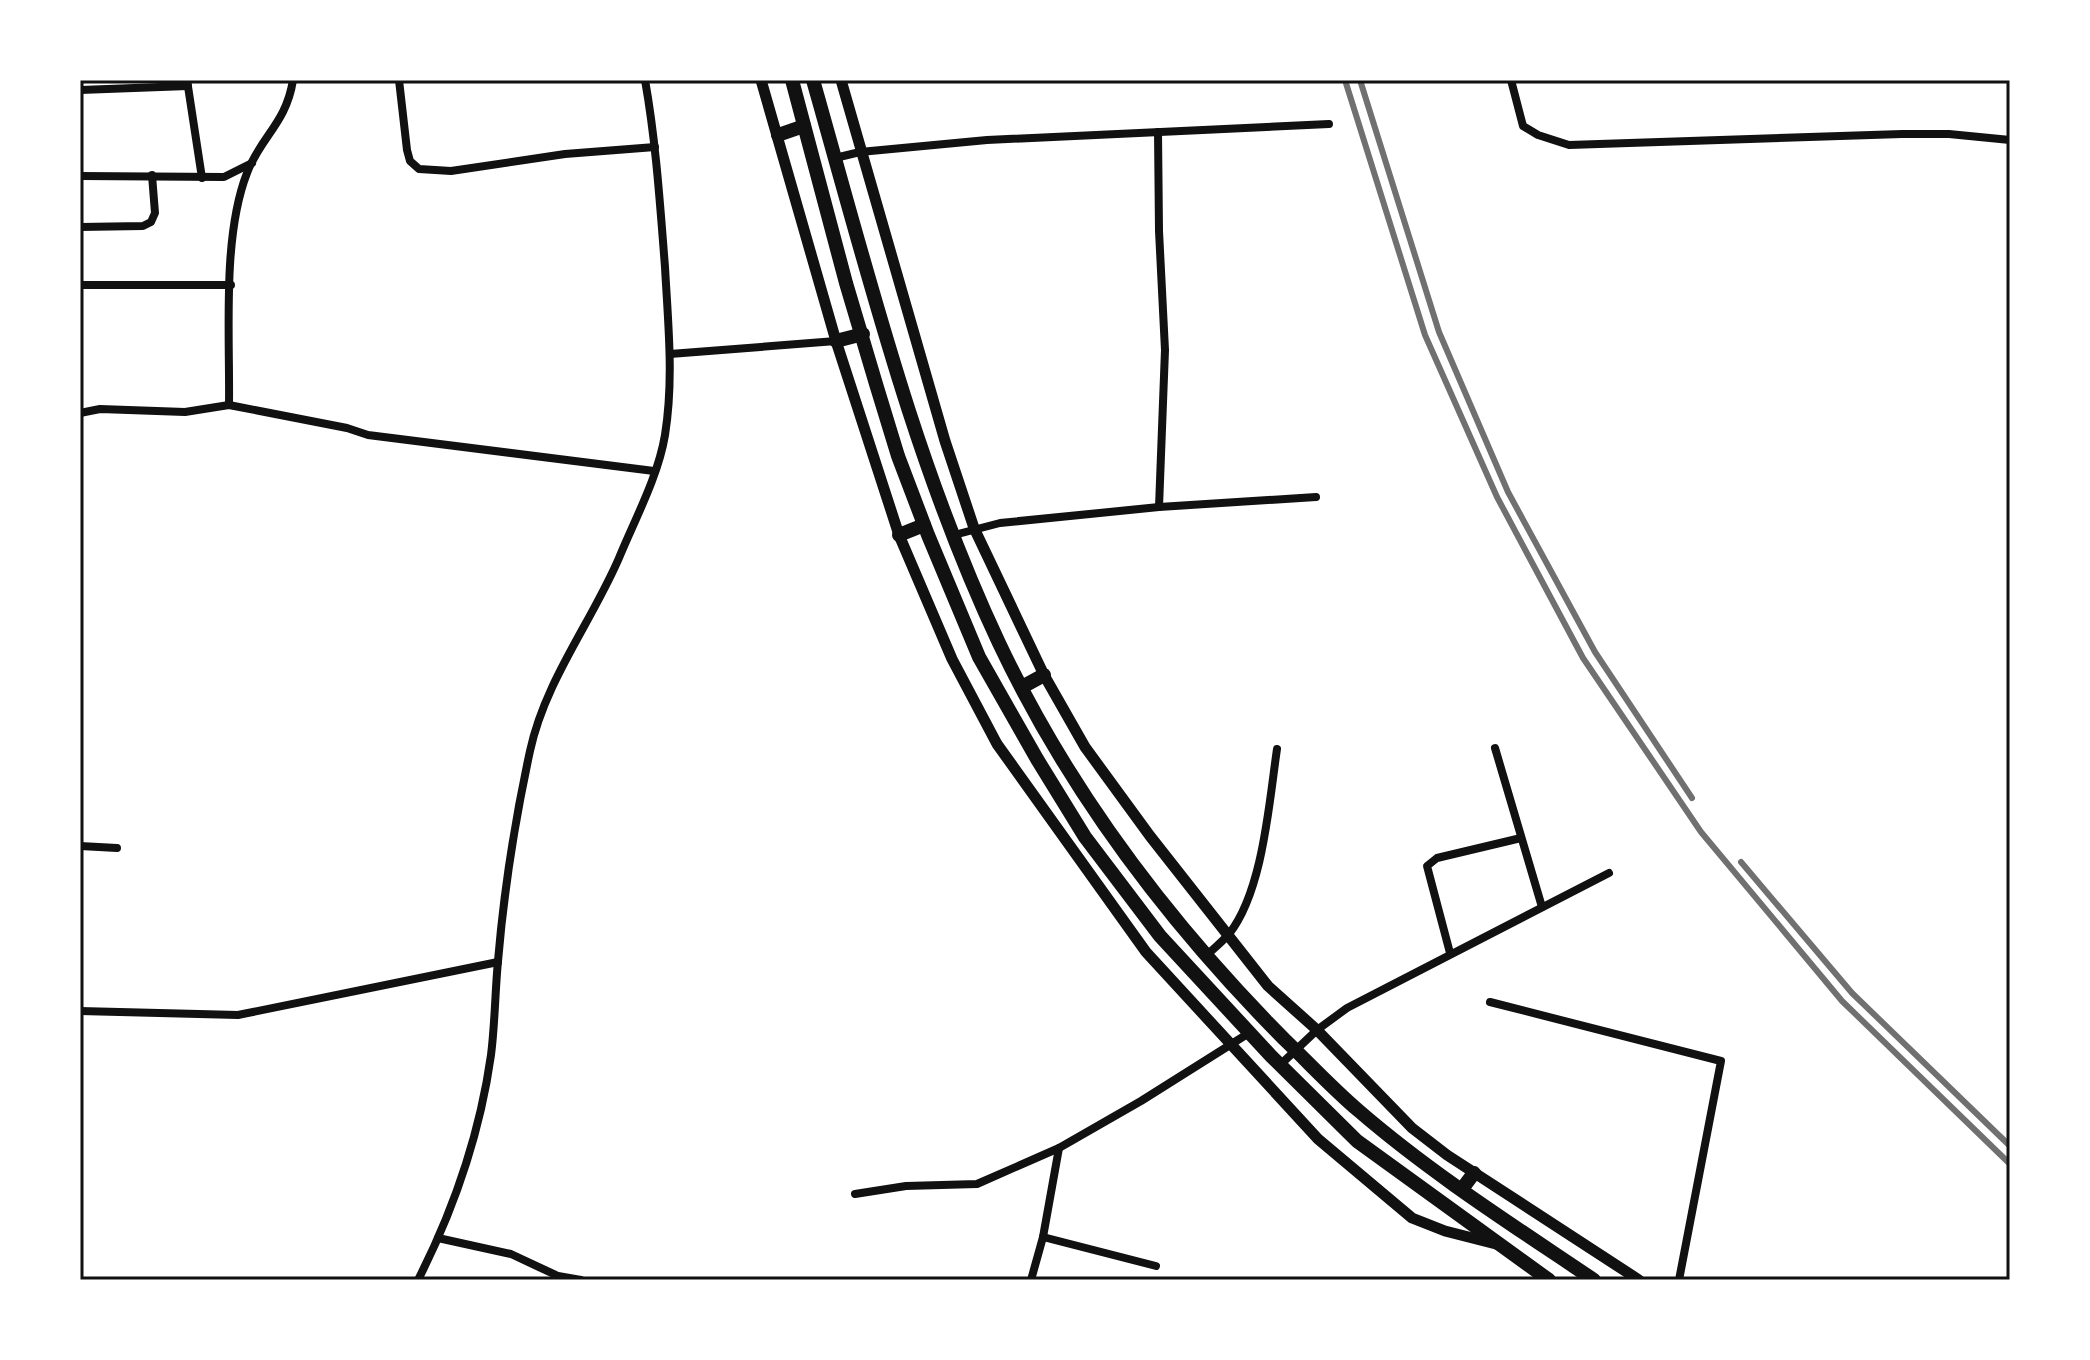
<svg xmlns="http://www.w3.org/2000/svg" width="2090" height="1360" viewBox="0 0 2090 1360" font-family="'Varela Round',sans-serif">
	<rect width="100%" height="100%" fill="#fff"/>
	<g fill="none" stroke-linecap="round" stroke-linejoin="round">
		<g stroke="#111" stroke-width="8">
			<path d="M187 80 202 178"/>
			<path d="M399 80 407 150 410 161 419 169 451 171 565 154 655 147"/>
			<path d="M1511 80 1523 126 1538 135 1569 145 1902 134H1949L2010 140"/>
			<path d="M80 90 188 86"/>
			<path d="M1158 132 1159 231 1165 350 1159 507"/>
			<path d="M835 158 860 152 987 140 1329 124"/>
			<path d="M80 176 224 177 252 163"/>
			<path d="M80 227 143 226 151 222 155 213 152 175"/>
			<path d="M80 285H231"/>
			<path d="M670 354 836 341"/>
			<path d="M229 405C230 335 222 237 247 173 261 136 286 124 293 80"/>
			<path d="M80 413 100 409 185 412 229 405 347 428 368 435 654 471"/>
			<path d="M954 535 1000 523 1159 507 1316 497"/>
			<path d="M1495 748 1542 907"/>
			<path d="M80 846 117 848"/>
			<path d="M1450 953 1427 866 1437 858 1521 838"/>
			<path d="M1206 956C1213 949 1222 942 1229 934 1263 891 1269 803 1277 749"/>
			<path d="M1490 1002 1721 1061 1679 1280"/>
			<path d="M80 1011 238 1015 498 962"/>
			<path d="M1280 1065 1317 1030 1347 1008 1609 873"/>
			<path d="M855 1194 906 1186 977 1184 1059 1148"/>
			<path d="M1043 1237 1156 1266"/>
			<path d="M438 1238 511 1254 558 1276 581 1280"/>
			<path d="M418 1280C454 1209 480 1133 491 1055 495 1024 495 992 498 961 504 890 515 820 530 751 545 681 591 623 619 558 635 519 658 477 665 435 674 379 668 323 665 267 660 204 656 142 645 80"/>
			<path d="M1031 1280 1043 1237 1059 1148 1141 1101 1249 1033"/>
		</g>
		<g stroke="#111" stroke-width="11">
			<path d="M761 80 836 341 899 535 952 659 997 744 1146 952 1318 1139 1412 1218 1445 1231 1496 1244"/>
			<path d="M841 80 945 441 974 528 1044 675 1085 747 1150 836 1268 986 1317 1030 1412 1128 1447 1155 1639 1280"/>
		</g>
		<g stroke="#111" stroke-width="14">
			<path d="M792 80 846 283 876 384 898 456 928 535 979 657 1037 759 1085 837 1160 936 1271 1056 1357 1141 1549 1280"/>
			<path d="M813 80C867 270 915 465 999 643 1069 791 1169 923 1284 1039 1309 1063 1333 1089 1359 1111 1432 1174 1514 1226 1594 1280"/>
			<path d="M778 135 804 126"/>
			<path d="M836 341 863 334"/>
			<path d="M899 535 924 525"/>
			<path d="M1022 687 1044 675"/>
			<path d="M1462 1189 1474 1173"/>
		</g>
		<g stroke="#707070" stroke-width="6">
			<path d="M1345 80 1425 335 1497 497 1583 658 1701 832 1842 1001 2010 1164"/>
			<path d="M1360 80 1439 332 1508 492 1595 652 1692 798"/>
			<path d="M1741 862 1852 993 2010 1146"/>
		</g>
	</g>
	<rect width="2090" height="1360" fill="none" stroke="#ffffff" stroke-width="164"/>
	<rect x="82" y="82" width="1926" height="1196" fill="none" stroke="#111" stroke-width="3"/>
</svg>
